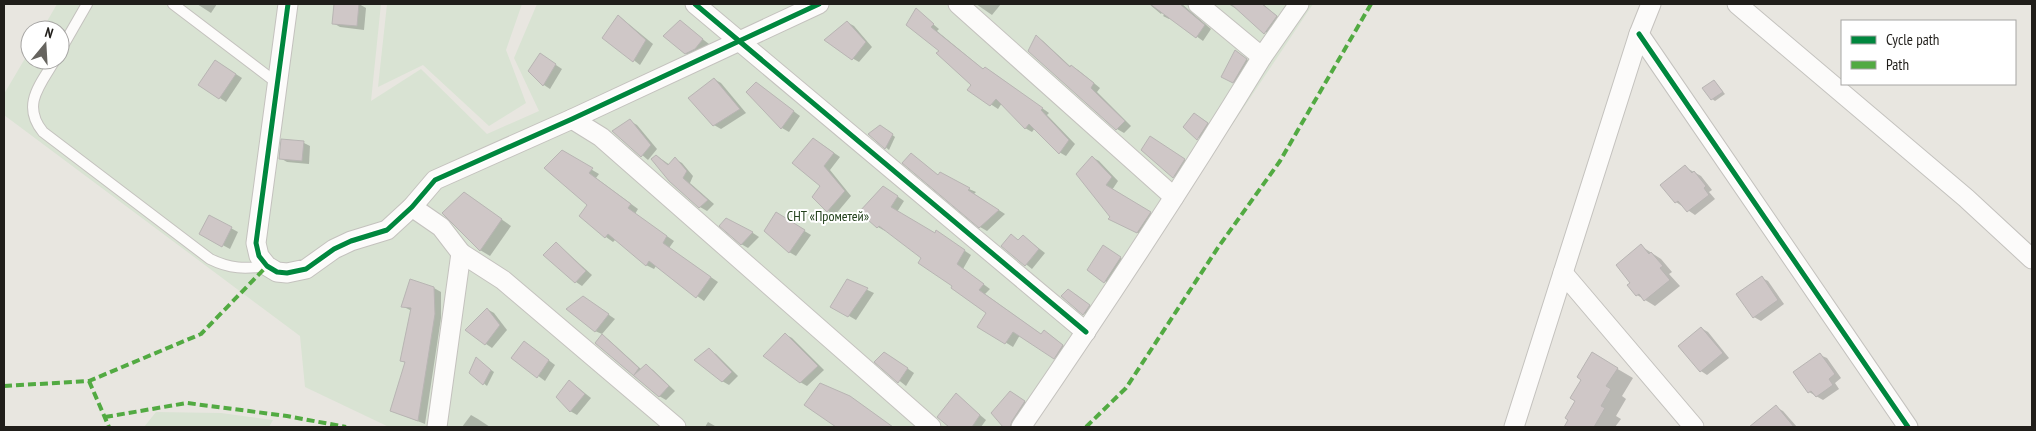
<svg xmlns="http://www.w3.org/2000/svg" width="2036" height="431" viewBox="0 0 2036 431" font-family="'PT Sans Narrow',sans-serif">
	<rect width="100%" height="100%" fill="#e8e6e0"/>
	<g fill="#d9e3d3">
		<path d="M57 4H381L371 101 421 69 487 134 539 111 514 58 537 4H1313L1030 427H389L305 387 300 336 4 115V94L30 50V60H60V30H42Z"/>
		<path d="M387 4H522L506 50 526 103 489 126 423 65 378 87Z"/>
		<path d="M156 412 221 413 273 420 269 427H144Z"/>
	</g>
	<g fill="#0003">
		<path d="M197 4H217L211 13Z"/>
		<path d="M335 4H359L366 8 364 30 340 27 333 23Z"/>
		<path d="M976 4H1001L992 15Z"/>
		<path d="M1149 4H1182L1211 29 1203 41 1170 17 1169 19 1163 16 1168 10 1166 8 1161 14Z"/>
		<path d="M1228 4H1263L1283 21 1272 37 1242 12Z"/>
		<path d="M916 10 939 29 937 31 984 70 992 72 1049 113 1047 115 1075 144 1066 156 1059 152 1035 128 1032 132 1025 128 1002 103 998 109 969 90 972 85 941 50Z"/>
		<path d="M619 16 653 44 640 65 604 37Z"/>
		<path d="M680 22 709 44 702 53 692 57 685 53Z"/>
		<path d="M847 22 854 26 872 47 859 62 852 58Z"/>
		<path d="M1037 37 1043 41 1071 67 1078 70 1100 88 1097 92 1131 126 1124 133 1117 129 1030 51Z"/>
		<path d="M1236 51 1253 64 1240 86 1223 76Z"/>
		<path d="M547 59 562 69 550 89 544 85 530 71Z"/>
		<path d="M222 65 242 78 226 102 220 98Z"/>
		<path d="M714 79 721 83 746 113 721 129 714 125Z"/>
		<path d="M1714 81 1725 94 1715 101 1712 99Z"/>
		<path d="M756 83 800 116 789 132 782 128 748 92Z"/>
		<path d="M1201 118 1214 127 1205 142 1184 126Z"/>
		<path d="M630 121 637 125 657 149 648 160 614 131Z"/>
		<path d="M884 128 895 137 889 150 870 134Z"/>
		<path d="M1157 142 1191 164 1180 181 1142 150Z"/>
		<path d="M304 143 310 146 309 164 287 162 280 158Z"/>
		<path d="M820 143 840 157 830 170 851 196 835 215 828 211 814 197 822 185Z"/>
		<path d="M562 152 599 174 596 178 638 209 635 214 674 241 669 248 718 282 704 301 656 266 654 269 646 265 616 239 613 242 606 237 581 216 589 205Z"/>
		<path d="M912 155 939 176 976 192 974 194 1005 214 987 231 980 227Z"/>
		<path d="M657 156 670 165 675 159 682 163 693 176 690 183 714 204 707 211 700 207 669 181Z"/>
		<path d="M1092 157 1099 161 1118 181 1112 190 1157 217 1144 236 1116 222 1111 217Z"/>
		<path d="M1685 167 1701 176 1712 190 1709 192 1715 199 1695 215 1676 202Z"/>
		<path d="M890 191 904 201 897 212 935 234 943 236 971 255 963 269 990 289 985 294 1042 335H1050L1069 350 1061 361 1020 335 1013 347 979 326 988 312 922 258 886 230 885 231 878 227 861 212Z"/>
		<path d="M464 193 511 226 490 256 480 250Z"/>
		<path d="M777 214 811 235 796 256 789 252Z"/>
		<path d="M209 216 238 232 230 249 200 233Z"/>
		<path d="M726 220 753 233 759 237 748 248 741 244Z"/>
		<path d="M1012 236 1019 241 1023 236 1045 253 1032 269 1003 246Z"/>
		<path d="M556 244 562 248 592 275 582 286 576 282Z"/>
		<path d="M1641 246 1661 259 1672 272 1669 274 1680 286 1655 306 1637 295 1632 283Z"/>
		<path d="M1110 251 1127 262 1112 286 1088 269Z"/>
		<path d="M1762 278 1768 281 1784 304 1761 321 1754 317Z"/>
		<path d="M848 281 874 293 856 320 832 306Z"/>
		<path d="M434 288 441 292V318L425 424 392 411 406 363 401 361 412 311 402 306Z"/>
		<path d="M1075 294 1096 310 1090 318 1062 296Z"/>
		<path d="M590 302 615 319 602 334 595 331Z"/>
		<path d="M487 309 494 313 507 330 492 348 486 344Z"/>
		<path d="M1701 328 1708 332 1729 358 1707 375 1701 371Z"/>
		<path d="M785 334 792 338 824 370 807 386 800 382Z"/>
		<path d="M603 336 609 340 642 370 646 366 653 370 675 391 666 400 659 396 597 343Z"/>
		<path d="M531 347 555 365 545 381 513 357Z"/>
		<path d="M709 350 716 354 738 376 729 385 722 381Z"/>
		<path d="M1592 354 1633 378 1622 396 1626 399 1616 416 1621 419 1615 427H1566L1570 420Z"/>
		<path d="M1820 355 1827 358 1841 378 1835 383 1839 389 1823 400 1809 392 1795 373Z"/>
		<path d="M891 357 914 373 906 386 876 362Z"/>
		<path d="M479 361 494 372 487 386 471 373Z"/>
		<path d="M576 386 591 398 577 415 570 411Z"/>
		<path d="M956 395 986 420 981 427H951L939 417Z"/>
		<path d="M1017 396 1031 406 1017 427H1005L993 413Z"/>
		<path d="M857 402 892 427H839L806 405Z"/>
		<path d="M1776 407 1783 411 1797 427H1751Z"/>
		<path d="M471 415 478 419 490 427H462Z"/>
		<path d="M708 422 715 426 717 427H705Z"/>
	</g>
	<g fill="#cfc7c7" stroke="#b8b5b3">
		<path d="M334 4H359L357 26 332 24Z"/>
		<path d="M1150 4H1180L1205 25 1196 38Z"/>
		<path d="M1231 4H1262L1277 16 1264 34Z"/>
		<path d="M916 8 934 24 931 27 983 69 985 67 1043 108 1041 110 1069 140 1059 154 1029 124 1025 129 996 99 990 106 967 90 971 85 936 53 939 51 906 25Z"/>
		<path d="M618 15 646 40 633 62 602 38Z"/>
		<path d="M680 20 703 39 695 49 685 54 663 36Z"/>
		<path d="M847 21 866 42 852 60 824 40Z"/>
		<path d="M1036 35 1070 67 1071 65 1094 83 1091 88 1125 121 1116 130 1028 51Z"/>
		<path d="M1235 50 1247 59 1233 83 1221 77Z"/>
		<path d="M540 53 556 64 543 86 528 71Z"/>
		<path d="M215 60 236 74 219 99 198 85Z"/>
		<path d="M714 78 740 109 713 126 688 98Z"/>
		<path d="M1714 80 1723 92 1711 100 1702 88Z"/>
		<path d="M756 82 794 111 781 129 746 92Z"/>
		<path d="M1194 113 1208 123 1197 140 1183 127Z"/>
		<path d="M630 119 651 145 641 157 612 131Z"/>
		<path d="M880 125 893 134 885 149 868 134Z"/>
		<path d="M1150 136 1185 159 1173 178 1141 150Z"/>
		<path d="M813 138 834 153 824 166 845 191 827 212 812 197 820 186 792 163Z"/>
		<path d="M281 139 304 141 302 161 279 159Z"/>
		<path d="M562 150 593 168 589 173 631 204 628 208 667 236 663 243 711 277 696 298 649 261 646 266 608 234 605 238 579 216 587 205 544 168Z"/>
		<path d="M911 153 938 175 940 172 970 188 968 190 999 210 979 228 902 163Z"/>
		<path d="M656 155 668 165 675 157 687 171 683 178 708 200 699 208 669 181 651 159Z"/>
		<path d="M1092 156 1112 177 1106 185 1151 212 1137 233 1108 219 1110 217 1076 174Z"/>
		<path d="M1685 165 1692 173 1694 171 1706 186 1704 188 1709 195 1687 212 1678 201 1675 203 1660 185Z"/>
		<path d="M883 186 898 196 891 207 935 233 936 230 965 250 957 264 984 284 979 290 1041 334 1044 330 1063 345 1054 359 1013 332 1005 344 977 327 986 313 951 288 952 286 918 263 921 258 879 226 877 228 859 212Z"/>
		<path d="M464 192 502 219 480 251 442 213Z"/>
		<path d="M776 212 805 230 789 253 764 231Z"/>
		<path d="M209 215 232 227 222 247 199 234Z"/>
		<path d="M726 218 753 232 741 245 719 226Z"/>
		<path d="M1011 234 1018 240 1023 235 1039 249 1025 266 1001 246Z"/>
		<path d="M556 242 586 271 575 283 543 255Z"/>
		<path d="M1641 244 1649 254 1651 252 1663 266 1660 268 1670 280 1644 301 1639 294 1636 296 1627 285 1630 283 1616 265Z"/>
		<path d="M1103 245 1121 257 1104 283 1087 270Z"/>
		<path d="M1762 276 1778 300 1753 318 1736 294Z"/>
		<path d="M410 279 434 287 435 314 418 421 390 411 405 362 400 361 411 308 401 307Z"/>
		<path d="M847 279 868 288 848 317 830 307Z"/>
		<path d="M1068 289 1090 305 1083 315 1061 296Z"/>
		<path d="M583 296 609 314 595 332 566 309Z"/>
		<path d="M487 308 500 325 485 345 465 330Z"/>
		<path d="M1701 327 1723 353 1700 372 1678 346Z"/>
		<path d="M785 333 818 366 800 383 763 356Z"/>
		<path d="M602 334 639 368 634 375 646 364 669 386 659 397 595 343Z"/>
		<path d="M524 341 549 360 537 378 511 358Z"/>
		<path d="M709 348 732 372 722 382 694 360Z"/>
		<path d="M884 352 908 368 898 383 874 362Z"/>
		<path d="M1592 352 1618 368 1606 386 1611 389 1601 406 1605 408 1594 427H1564L1568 420 1565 418 1575 401 1570 398 1581 380 1577 377Z"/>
		<path d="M1820 353 1835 374 1829 379 1833 385 1816 397 1811 391 1808 393 1793 372Z"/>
		<path d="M476 357 491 370 483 385 469 373Z"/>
		<path d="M569 380 585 394 570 412 556 397Z"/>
		<path d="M820 383 850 396 893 427H836L804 405Z"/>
		<path d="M1010 391 1025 401 1012 421 1010 427H1003L991 413Z"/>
		<path d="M956 393 980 415 972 427H949L937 417Z"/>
		<path d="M1776 405 1794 427H1749Z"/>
	</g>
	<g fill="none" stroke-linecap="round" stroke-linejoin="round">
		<defs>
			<g id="lane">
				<path d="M173 4 277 83"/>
				<path d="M60 51 87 4"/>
				<path d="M55 60C40 85 21 105 43 132L210 259C230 269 245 269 267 266"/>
			</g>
			<g id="street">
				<path d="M288 4 256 243 259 256 267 266 277 272 287 273 306 269 334 249 351 241 387 230 412 207 435 180 572 119 819 4"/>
				<path d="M695 4 1086 332"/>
				<path d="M958 4 1174 197"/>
				<path d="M1198 4 1262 57 1299 4"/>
				<path d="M1737 4 1966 198 2032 259"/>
				<path d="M1639 34 1908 427"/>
				<path d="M572 119 601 137 931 427"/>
				<path d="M412 207 441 227 461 253 437 427"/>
				<path d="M461 253 503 280 676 427"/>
				<path d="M1563 273 1694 427"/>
				<path d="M1021 427C1104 306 1185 183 1262 57"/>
				<path d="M1514 427 1639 34 1651 4"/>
			</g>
		</defs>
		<use href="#lane" stroke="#c4c2be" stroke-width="12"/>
		<use href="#street" stroke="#c4c2be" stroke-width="21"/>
		<use href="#lane" stroke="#fcfbfa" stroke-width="10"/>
		<use href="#street" stroke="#fcfbfa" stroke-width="19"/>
		<g stroke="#52aa42" stroke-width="4" stroke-dasharray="8 4" stroke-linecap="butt">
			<path d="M89 381 109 427"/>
			<path d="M4 386 89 381 201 334 267 266"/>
			<path d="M105 417 187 403 287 416 346 427"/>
			<path d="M1086 427 1126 388 1219 246 1280 161 1371 4"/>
		</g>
		<defs>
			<g id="cycleway">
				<path d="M288 4 256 243 259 256 267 266 277 272 287 273 306 269 334 249 351 241 387 230 412 207 435 180 572 119 819 4"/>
				<path d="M695 4 1086 332"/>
				<path d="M1639 34 1908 427"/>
			</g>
		</defs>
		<use href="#cycleway" stroke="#fff" stroke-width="8"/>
		<use href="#cycleway" stroke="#00873e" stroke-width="5"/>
	</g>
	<g text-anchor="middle" stroke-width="4" stroke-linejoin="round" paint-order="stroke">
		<g font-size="14" fill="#22401b" stroke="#fff">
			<text x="828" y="221">СНТ «Прометей»</text>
		</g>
	</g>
	<rect width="2036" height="431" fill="none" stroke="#201e1a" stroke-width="10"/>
	<rect x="1841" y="20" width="175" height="65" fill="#ffffff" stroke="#a6a5a3"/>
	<rect x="1851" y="36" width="25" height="8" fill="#00873e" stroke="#a6a5a3"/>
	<text x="1886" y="45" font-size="15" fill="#201e1a">Cycle path</text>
	<rect x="1851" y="61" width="25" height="8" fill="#52aa42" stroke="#a6a5a3"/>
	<text x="1886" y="70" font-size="15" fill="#201e1a">Path</text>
	<g transform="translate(45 45) rotate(18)"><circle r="24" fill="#ffffff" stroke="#a6a5a3"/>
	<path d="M0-4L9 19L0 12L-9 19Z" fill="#66645f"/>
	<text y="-8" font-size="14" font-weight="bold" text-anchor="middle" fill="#201e1a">N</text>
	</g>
</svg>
